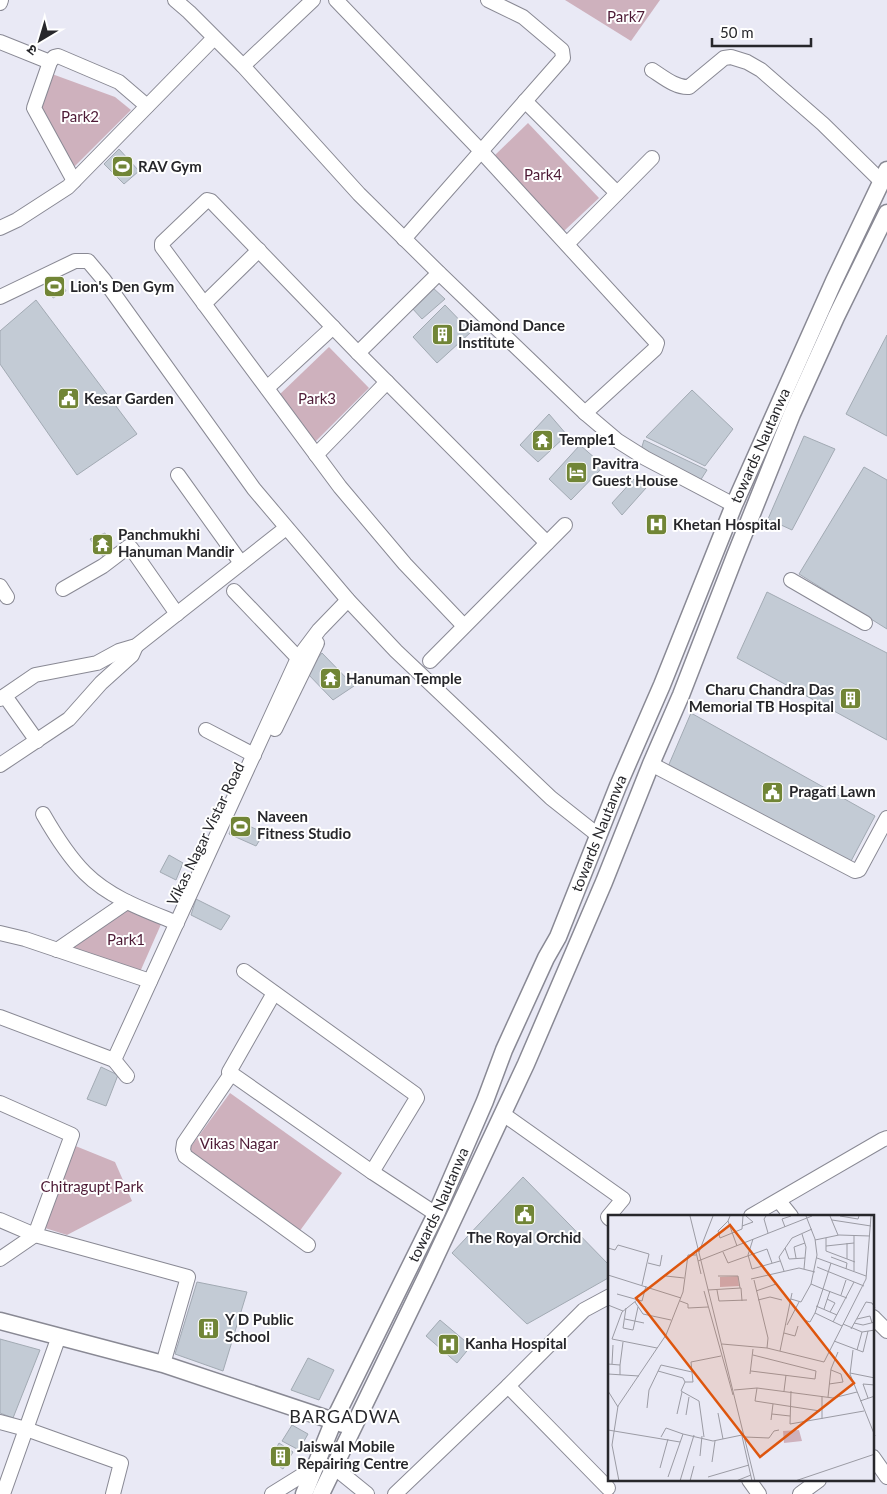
<svg xmlns="http://www.w3.org/2000/svg" width="887" height="1494" viewBox="0 0 887 1494" font-family="Lato,'Noto Sans Devanagari',sans-serif">
	<rect width="100%" height="100%" fill="#e9e9f5"/>
	<g fill="#ceb1bd">
		<path d="M565 0H660L631 41Z"/>
		<path d="M52 74 115 97 131 110 73 168 39 108Z"/>
		<path d="M528 123 599 198 564 231 493 157Z"/>
		<path d="M329 347 369 388 314 443 278 396Z"/>
		<path d="M127 906 162 922 140 972 67 949Z"/>
		<path d="M230 1093 342 1173 299 1232 187 1152Z"/>
		<path d="M73 1145 115 1162 132 1201 67 1235 45 1228Z"/>
	</g>
	<g fill="#c3cbd5" stroke="#a2aab3">
		<path d="M119 149 139 171 124 184 104 164Z"/>
		<path d="M57 275 66 291 53 298 42 282Z"/>
		<path d="M432 287 445 299 422 319 412 308Z"/>
		<path d="M36 300 137 434 77 475 0 364V331Z"/>
		<path d="M445 305 471 332 437 363 413 337Z"/>
		<path d="M887 335V436L846 414Z"/>
		<path d="M692 390 733 429 705 466 646 437Z"/>
		<path d="M549 414 567 435 538 462 520 445Z"/>
		<path d="M804 436 835 449 792 530 768 519Z"/>
		<path d="M644 440 707 470 700 481 641 450Z"/>
		<path d="M580 445 604 466 571 500 549 479Z"/>
		<path d="M864 467 887 480V629L799 574Z"/>
		<path d="M634 479 646 488 622 515 612 503Z"/>
		<path d="M105 533 115 552 104 558 90 539Z"/>
		<path d="M767 592 887 653V740L737 658Z"/>
		<path d="M322 653 354 686 333 700 306 672Z"/>
		<path d="M691 713 875 816 850 863 667 769Z"/>
		<path d="M234 819 264 833 256 846 229 834Z"/>
		<path d="M169 855 183 863 176 880 160 872Z"/>
		<path d="M196 899 230 916 221 930 191 915Z"/>
		<path d="M101 1067 118 1075 106 1106 87 1099Z"/>
		<path d="M523 1177 610 1266V1277L527 1324 452 1253Z"/>
		<path d="M197 1282 247 1292 223 1371 175 1354Z"/>
		<path d="M440 1320 471 1346 457 1363 426 1336Z"/>
		<path d="M0 1339 40 1350 13 1418 0 1413Z"/>
		<path d="M308 1358 334 1370 319 1400 291 1390Z"/>
		<path d="M292 1425 308 1434 299 1450 282 1441Z"/>
		<path d="M279 1443 293 1452 283 1469 270 1460Z"/>
	</g>
	<g fill="none" stroke-linecap="round" stroke-linejoin="round">
		<defs>
			<g id="minor">
				<path d="M175 0 189 12 243 66 359 194 439 273 585 413 618 441 645 458 734 505"/>
				<path d="M336 0 481 151 657 343 655 349 585 413"/>
				<path d="M0 3 1 0"/>
				<path d="M0 42 50 62"/>
				<path d="M243 66 313 0"/>
				<path d="M652 70C663 77 676 88 689 87L724 58 731 57 747 62 761 70 823 124 882 182"/>
				<path d="M525 101 617 193"/>
				<path d="M74 181 34 108 50 62 54 57 58 56 119 82 147 106"/>
				<path d="M0 228 17 220 68 187 214 38"/>
				<path d="M404 239 563 58 562 50 523 17 488 0"/>
				<path d="M567 244 652 158"/>
				<path d="M0 297 75 261H88L104 280 254 489 348 600 396 651 551 798 599 836"/>
				<path d="M204 304 259 250"/>
				<path d="M358 353 439 273"/>
				<path d="M267 388 333 327"/>
				<path d="M316 455 387 382"/>
				<path d="M178 475 241 563"/>
				<path d="M791 580 865 623"/>
				<path d="M0 586 7 597"/>
				<path d="M63 589 103 566 128 547 131 548 177 614"/>
				<path d="M234 591 298 658"/>
				<path d="M464 626 405 564 340 487 162 247V243L207 200 211 201 358 353 547 543"/>
				<path d="M430 661 565 525"/>
				<path d="M5 696 37 741"/>
				<path d="M0 699 35 675 97 663 119 651 136 646 286 528"/>
				<path d="M275 729 317 643"/>
				<path d="M206 730 254 755"/>
				<path d="M651 764 855 871 859 870 887 818"/>
				<path d="M0 765 69 719 101 683 132 655 136 646"/>
				<path d="M43 814C55 835 68 856 85 873 110 898 145 910 177 923"/>
				<path d="M0 933 25 939 150 981"/>
				<path d="M57 950 127 902"/>
				<path d="M244 971 415 1094 417 1098 372 1172"/>
				<path d="M274 993 229 1072 372 1172 436 1214"/>
				<path d="M0 1017 114 1060 127 1076"/>
				<path d="M114 1060 298 658 319 630 348 600"/>
				<path d="M231 1074 184 1143 183 1150 185 1156 308 1245"/>
				<path d="M0 1103 72 1135 35 1235 0 1259"/>
				<path d="M503 1114 623 1199 608 1217 610 1219"/>
				<path d="M779 1201 791 1216"/>
				<path d="M751 1216 882 1140 887 1138"/>
				<path d="M0 1220 35 1235 188 1277 163 1364"/>
				<path d="M873 1317 887 1331"/>
				<path d="M508 1386 608 1488"/>
				<path d="M0 1422 26 1429 121 1463 113 1494"/>
				<path d="M873 1457 887 1477"/>
				<path d="M335 1468 367 1494"/>
				<path d="M749 1480 759 1494"/>
				<path d="M3 1494 59 1336"/>
				<path d="M272 1494 317 1466"/>
				<path d="M395 1494 508 1386 584 1310 610 1296"/>
				<path d="M800 1494 819 1480"/>
			</g>
			<g id="major">
				<path d="M0 1321 163 1364 343 1424"/>
				<path id="s1" d="M304 1494 334 1420 436 1214 485 1101 504 1050 546 958 558 937 618 786 662 685 734 505 834 281 887 170"/>
				<path d="M321 1494 428 1273 526 1064 604 882 651 764 681 695 735 556 792 414 836 317 887 213"/>
			</g>
		</defs>
		<use href="#minor" stroke="#898994" stroke-width="16"/>
		<use href="#major" stroke="#898994" stroke-width="19"/>
		<use href="#minor" stroke="#fff" stroke-width="14"/>
		<use href="#major" stroke="#fff" stroke-width="16"/>
	</g>
	<defs>
		<symbol id="stadium-square" viewBox="-11 -11 22 22"><rect x="-9" y="-9" width="18" height="18" rx="4" fill="#718536" stroke="#fff"/><path d="M0-5a6.5 5 0 1 0 0 10a6.5 5 0 1 0 0-10ZM-3.5-1.8h7v3.6h-7Z" fill="#fff"/></symbol>
		<symbol id="building-square" viewBox="-11 -11 22 22"><rect x="-9" y="-9" width="18" height="18" rx="4" fill="#718536" stroke="#fff"/><path d="M-4-6H4V6H1V3H-1V6H-4ZM-2.5-4.3h1.7v1.8h-1.7ZM.8-4.3h1.7v1.8H.8ZM-2.5-1h1.7V.8h-1.7ZM.8-1h1.7V.8H.8Z" fill="#fff"/></symbol>
		<symbol id="civic-square" viewBox="-11 -11 22 22"><rect x="-9" y="-9" width="18" height="18" rx="4" fill="#718536" stroke="#fff"/><path d="M-.6-6.5H3V-4.5H.6V-3L4-1V1h2V6H-6V1h2V-1L-.6-3ZM-1.2 2.5V6h2.4V2.5Z" fill="#fff"/></symbol>
		<symbol id="temple-square" viewBox="-11 -11 22 22"><rect x="-9" y="-9" width="18" height="18" rx="4" fill="#718536" stroke="#fff"/><path d="M0-6L5-2H3V0L6.5 2.5H4V6H1.5V3h-3V6H-4V2.5H-6.5L-3 0V-2H-5Z" fill="#fff"/></symbol>
		<symbol id="hotel-square" viewBox="-11 -11 22 22"><rect x="-9" y="-9" width="18" height="18" rx="4" fill="#718536" stroke="#fff"/><path d="M-6-4.5h1.5V1H6V5H4.5V3h-9V5H-6ZM-4 0a1.8 1.8 0 1 1 3.6 0ZM.5 0V-2.5h3Q6-2.5 6 0Z" fill="#fff"/></symbol>
		<symbol id="hospital-square" viewBox="-11 -11 22 22"><rect x="-9" y="-9" width="18" height="18" rx="4" fill="#718536" stroke="#fff"/><path d="M-5-5h3v3.5h4V-5h3V5h-3V1.5h-4V5h-3Z" fill="#fff"/></symbol>
	</defs>
	<g fill-rule="evenodd">
		<use href="#stadium-square" x="110" y="154" width="25" height="25"/>
		<use href="#stadium-square" x="42" y="274" width="25" height="25"/>
		<use href="#building-square" x="430" y="322" width="25" height="25"/>
		<use href="#civic-square" x="56" y="386" width="25" height="25"/>
		<use href="#temple-square" x="530" y="428" width="25" height="25"/>
		<use href="#hotel-square" x="564" y="460" width="25" height="25"/>
		<use href="#hospital-square" x="644" y="512" width="25" height="25"/>
		<use href="#temple-square" x="90" y="532" width="25" height="25"/>
		<use href="#temple-square" x="318" y="666" width="25" height="25"/>
		<use href="#building-square" x="838" y="686" width="25" height="25"/>
		<use href="#civic-square" x="760" y="780" width="25" height="25"/>
		<use href="#stadium-square" x="228" y="814" width="25" height="25"/>
		<use href="#civic-square" x="512" y="1202" width="25" height="25"/>
		<use href="#building-square" x="196" y="1316" width="25" height="25"/>
		<use href="#hospital-square" x="436" y="1332" width="25" height="25"/>
		<use href="#building-square" x="268" y="1444" width="25" height="25"/>
	</g>
	<g text-anchor="middle" stroke-width="4" stroke-linejoin="round" paint-order="stroke">
		<g font-size="15" fill="#4d1a35" stroke="#fff">
			<text x="626" y="22">Park7</text>
			<text x="80" y="122">Park2</text>
			<text x="543" y="180">Park4</text>
			<text x="317" y="404">Park3</text>
			<text x="126" y="945">Park1</text>
			<text x="239" y="1149">Vikas Nagar</text>
			<text x="92" y="1192">Chitragupt Park</text>
		</g>
		<g font-size="15" font-weight="bold" fill="#27272b" stroke="#fff" text-anchor="start">
			<text x="138" y="172">RAV Gym</text>
			<text x="70" y="292">Lion's Den Gym</text>
			<text x="458" y="331">Diamond Dance<tspan x="458" dy="17">Institute</tspan></text>
			<text x="84" y="404">Kesar Garden</text>
			<text x="559" y="445">Temple1</text>
			<text x="592" y="469">Pavitra<tspan x="592" dy="17">Guest House</tspan></text>
			<text x="673" y="530">Khetan Hospital</text>
			<text x="118" y="540">Panchmukhi<tspan x="118" dy="17">Hanuman Mandir</tspan></text>
			<text x="346" y="684">Hanuman Temple</text>
			<text x="834" y="695" text-anchor="end">Charu Chandra Das<tspan x="834" dy="17">Memorial TB Hospital</tspan></text>
			<text x="789" y="797">Pragati Lawn</text>
			<text x="257" y="822">Naveen<tspan x="257" dy="17">Fitness Studio</tspan></text>
			<text x="524" y="1243" text-anchor="middle">The Royal Orchid</text>
			<text x="225" y="1325">Y D Public<tspan x="225" dy="17">School</tspan></text>
			<text x="465" y="1349">Kanha Hospital</text>
			<text x="297" y="1452">Jaiswal Mobile<tspan x="297" dy="17">Repairing Centre</tspan></text>
		</g>
		<g font-size="15" fill="#27272b" stroke="#fff">
			<text dy="5" stroke="none"><textPath href="#s1" startOffset="1144">towards Nautanwa</textPath></text>
			<text transform="translate(206 834) rotate(-64)" y="5">Vikas Nagar Vistar Road</text>
			<text dy="5" stroke="none"><textPath href="#s1" startOffset="724">towards Nautanwa</textPath></text>
			<text dy="5" stroke="none"><textPath href="#s1" startOffset="319">towards Nautanwa</textPath></text>
		</g>
		<g font-size="18" letter-spacing="1" fill="#27272b" stroke="#fff">
			<text x="345" y="1423">BARGADWA</text>
		</g>
	</g>
	<g transform="translate(608 1215)">
		<rect width="266" height="266" fill="#e9e9f5"/>
		<path d="M130 61 131 71 112 72V62ZM191 215 194 226 176 228 175 216Z" fill="#ceb1bd"/>
		<path fill="none" stroke="#9b9ba4" stroke-width="1" d="M82 1 147 266M122 1 120 6 129 31M158 1 156 4 160 18M198 1 207 24 209 40 203 69 215 74 207 98 234 111M222 1 230 20M232 1 250 4 251 1M224 5 263 11M120 6 110 16 112 23 134 14 135 1M134 11 145 7 138 1M177 12 174 4 183 1M194 19 198 32 196 54M246 20V56M218 23V36L247 47M145 24 140 40 144 54 172 46M207 25 231 20 262 21M239 28V44M218 31 246 28M0 33 7 35 10 30 41 39 34 70M177 33 181 44 197 43M88 37 93 59M91 37 105 1M115 37 120 48 159 34 164 48M223 42 239 48 238 54M188 43 186 32 197 28M209 43 258 61M90 46 204 1M40 48 52 51 54 40M223 48 215 74 239 83M209 52 256 71M176 56 171 42 184 23 204 14M0 60 73 83M58 61 76 63M110 61H130L132 73M143 64 191 53 207 57M146 65 160 123 159 133M100 75 133 73 134 86M109 75 111 86 139 85M96 76 125 180M148 76 168 69M9 79 34 86 38 71M233 80 238 65M183 84 193 87 203 69M219 84 227 88 222 97M29 85 14 97 4 124 49 133M150 85 162 82 174 85M72 86 80 89V93L100 92M27 87 35 99 63 105M0 90 15 96M208 91 229 100M18 93 15 113 25 115 30 92M216 94 222 76M17 104 36 108M249 104 262 101 264 108M196 105 202 107 207 98M225 107 246 67M246 108 255 110 267 107M235 109 254 117 267 115M179 110 191 87M243 114 258 87 264 88 267 93M176 118 187 121 190 111M226 126 255 137 260 116M114 129 159 133 216 147 258 64 263 1M245 135 242 159 267 221M249 135 254 117M172 136 184 78M0 149 12 150V160M4 149 5 130M12 150 15 127M50 156 75 163 77 167 73 176 91 186 96 222M143 156 207 164 208 156 145 140M242 158 267 163M0 159 31 161M142 159 145 134M77 167H85L84 157M221 169 235 167 233 159 223 155M149 173 147 186 212 196M126 175 149 173 225 183 249 177M0 176 10 192M176 176 178 160M183 176 182 209 256 196M220 182 223 154 230 137M260 183 255 169 267 170M252 186 267 181M39 193 41 175 53 150 84 157 83 147 113 141M110 198 115 224M69 199 74 177M164 199 182 201M78 200 81 182M214 204V181M163 205 165 189M0 215 72 227M134 221 144 266M53 222 58 213 75 219M137 222 161 223 166 216 171 215M92 241 94 221M104 247 107 226M52 253 60 224M60 262 75 219 105 226 134 220M100 262 141 250M11 266 4 230 10 191 58 120 75 77 80 40H88M72 266 86 220M82 266 86 251M128 266 143 260M187 266 267 239"/>
		<path fill="#de560e" fill-opacity="0.15" stroke="#de560e" stroke-width="2.5" d="M122 10 246 168 152 242 28 83Z"/>
		<rect width="266" height="266" fill="none" stroke="#27272b" stroke-width="2.5"/>
	</g>
	<g transform="translate(40 40) rotate(218)" stroke="#ffffff" stroke-width="4" paint-order="stroke">
	<path d="M0-4L9 19L0 12L-9 19Z" fill="#27272b"/>
	<text y="-8" font-size="14" font-weight="bold" text-anchor="middle" fill="#27272b">उ</text>
	</g>
	<path d="M712 38v8h99v-8" fill="none" stroke="#27272b" stroke-width="2.5"/>
	<text x="720" y="38" font-size="15" fill="#27272b" stroke="#ffffff" stroke-width="4" paint-order="stroke">50 m</text>
</svg>
